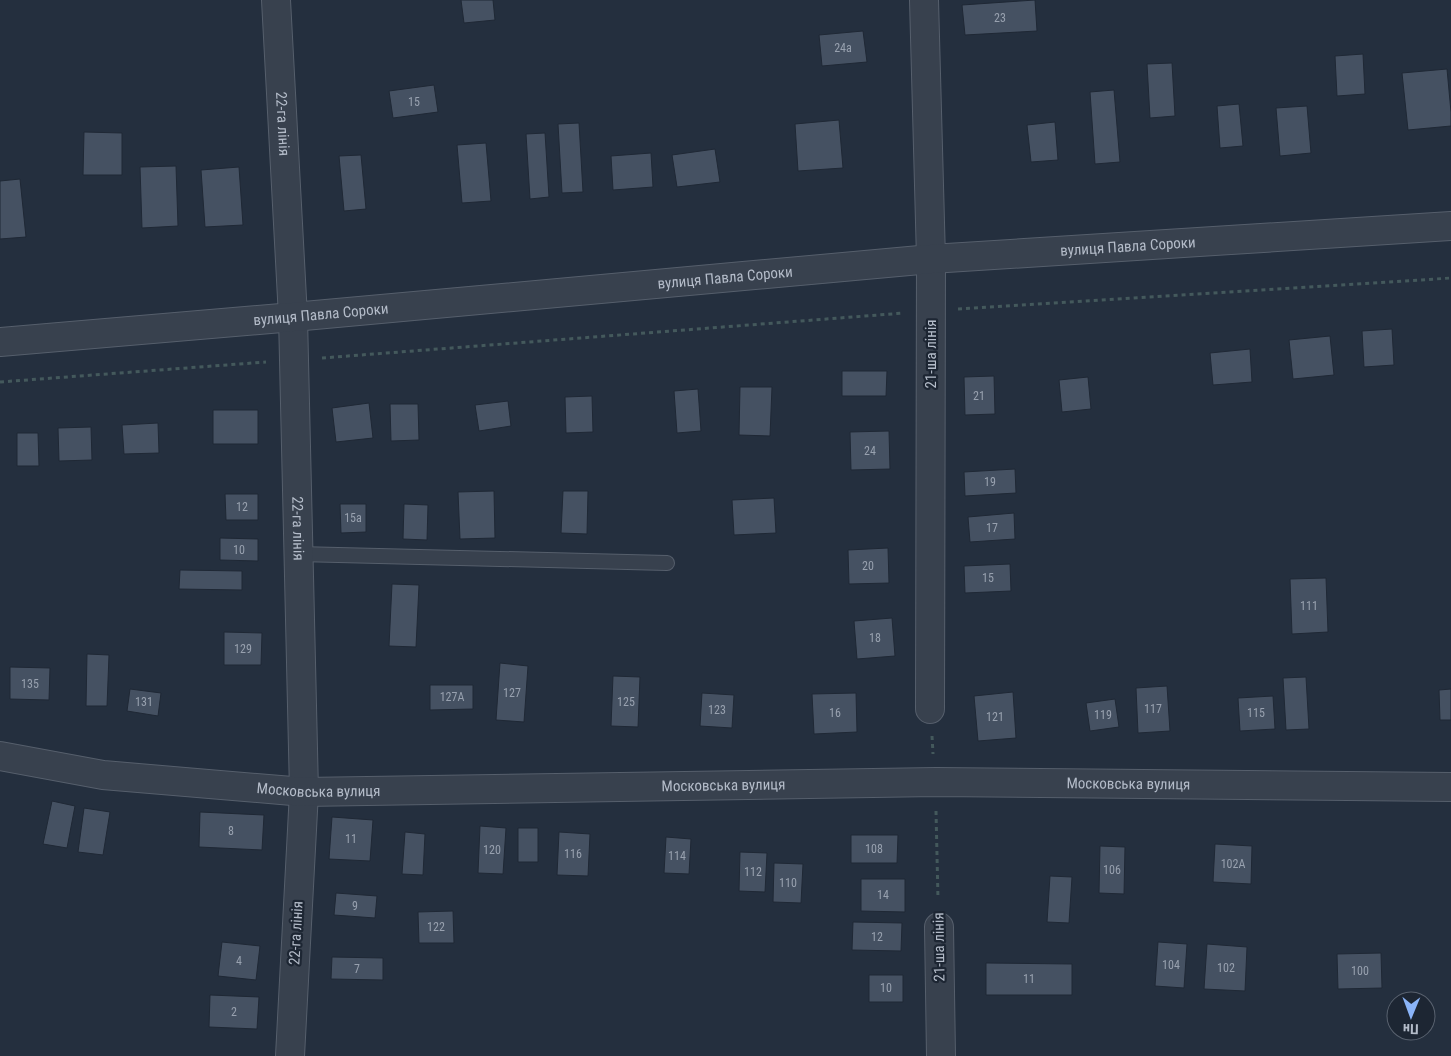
<svg xmlns="http://www.w3.org/2000/svg" width="1451" height="1056" font-family="'Roboto Condensed',sans-serif">
  <rect width="100%" height="100%" fill="#242f3e"/>
  <path fill="#455162" stroke="#1f2835" d="M461 0H493L495 20 464 23Z
    M1035 0 1037 31 965 35 962 5Z
    M863 31 867 62 822 66 819 35Z
    M1363 54 1365 94 1337 96 1335 56Z
    M1172 63 1175 116 1150 118 1147 64Z
    M1447 69 1451 112V126L1408 130 1402 73Z
    M434 85 438 112 393 118 389 91Z
    M1114 90 1120 162 1095 164 1090 92Z
    M1239 104 1243 146 1220 148 1217 106Z
    M1307 106 1311 153 1280 156 1276 108Z
    M839 120 843 168 798 171 795 124Z
    M1055 122 1058 160 1031 162 1027 125Z
    M579 123 583 192 562 193 558 124Z
    M84 132 122 133V175H83Z
    M545 133 549 197 530 199 526 134Z
    M486 143 491 201 462 203 457 145Z
    M715 149 720 182 677 187 672 155Z
    M651 153 653 187 613 190 611 156Z
    M361 155 366 209 344 211 339 156Z
    M176 166 178 226 142 228 140 167Z
    M239 167 243 225 205 227 201 170Z
    M20 179 26 237 0 239V181Z
    M1392 329 1394 365 1364 367 1362 331Z
    M1330 336 1334 375 1293 379 1289 340Z
    M1250 349 1252 382 1213 385 1210 353Z
    M842 371H887L886 396H842Z
    M994 376 995 414 965 415 964 377Z
    M1088 377 1091 409 1062 412 1059 380Z
    M740 387H772L770 436 739 435Z
    M698 389 701 431 677 433 674 391Z
    M592 396 593 432 566 433 565 397Z
    M508 401 511 426 479 431 475 405Z
    M369 403 373 438 336 442 332 408Z
    M390 404H418L419 440 391 441Z
    M213 410H258V444H213Z
    M158 423 159 453 124 454 122 425Z
    M91 427 92 460 59 461 58 428Z
    M889 431 890 469 851 470 850 432Z
    M17 433H38L39 466H17Z
    M1015 469 1016 493 965 496 964 472Z
    M494 491 495 538 460 539 458 492Z
    M563 491H588L587 534 561 533Z
    M225 494H258V520H226Z
    M774 498 776 533 734 535 732 500Z
    M340 504H366V532L341 533Z
    M404 504 428 505 427 540 403 539Z
    M1014 513 1015 539 970 542 968 517Z
    M220 538 258 539V561L220 560Z
    M888 548 889 583 849 584 848 550Z
    M1010 564 1011 591 965 593 964 566Z
    M180 570 242 571V590L179 589Z
    M1326 578 1328 632 1292 634 1290 579Z
    M392 584 419 585 416 647 389 646Z
    M892 618 895 656 857 659 854 621Z
    M224 632 262 633 261 665H224Z
    M87 654 109 655 107 706H86Z
    M500 663 528 666 524 722 496 720Z
    M10 667 50 668 49 700 10 699Z
    M613 676 640 677 638 727 611 726Z
    M1306 677 1309 729 1286 730 1283 678Z
    M430 685H473V709L430 710Z
    M1167 686 1170 731 1138 733 1136 688Z
    M130 689 161 693 158 716 127 711Z
    M1451 689V720H1440L1439 690Z
    M1013 692 1016 738 978 741 974 696Z
    M702 693 734 695 732 728 700 726Z
    M856 693 857 732 814 734 812 694Z
    M1273 696 1275 729 1240 731 1238 698Z
    M1115 699 1119 727 1090 731 1086 703Z
    M52 801 75 806 67 848 43 844Z
    M84 808 110 812 103 855 78 852Z
    M200 812 264 815 262 850 199 847Z
    M332 817 373 820 370 861 329 859Z
    M480 826 506 828 503 874 478 873Z
    M518 828H538V862H518Z
    M405 832 425 834 423 875 402 874Z
    M559 832 590 834 588 876 557 875Z
    M851 835H898L897 863H851Z
    M666 837 691 839 689 874 664 873Z
    M1215 844 1252 846 1251 884 1213 882Z
    M1100 846 1125 847 1124 894 1099 893Z
    M740 852 767 853 765 892 739 891Z
    M774 863 803 864 801 903 773 902Z
    M1050 876 1072 877 1069 923 1047 922Z
    M861 879H905V912L861 911Z
    M336 893 377 896 375 918 334 915Z
    M453 911 454 943H419L418 912Z
    M853 922 902 923 901 951 852 950Z
    M222 942 260 946 256 980 218 976Z
    M1158 942 1187 944 1184 988 1155 986Z
    M1207 944 1247 947 1245 991 1204 989Z
    M1381 953 1382 988 1338 989 1337 954Z
    M332 957 383 958V980L331 979Z
    M986 963 1072 964V995H986Z
    M869 975H903V1002H869Z
    M210 995 259 997 257 1029 209 1027Z"/>
  <g fill="none" stroke-linecap="round" stroke-linejoin="round">
    <defs>
      <path id="lane" d="M298 554 667 563"/>
      <g id="street">
        <path id="s1" d="M276 0 293 317 304 792 290 1056"/>
        <path d="M924 0 931 259 930 709"/>
        <path id="s2" d="M0 342 293 317 931 259 1451 226"/>
        <path id="s3" d="M0 756 103 775 304 792 936 782 1451 787"/>
        <path d="M939 927 941 1056"/>
      </g>
    </defs>
    <use href="#lane" stroke="#565f6c" stroke-width="16"/>
    <use href="#street" stroke="#565f6c" stroke-width="30"/>
    <path stroke="#44595c" stroke-width="3" stroke-dasharray="4 4" stroke-linecap="butt" d="M958 309 1451 278
      M322 358 904 313
      M0 382 266 362
      M932 736 933 754
      M936 811 938 899"/>
    <use href="#lane" stroke="#38414e" stroke-width="14"/>
    <use href="#street" stroke="#38414e" stroke-width="28"/>
  </g>
  <g text-anchor="middle" stroke-width="4.5" stroke-linejoin="round" paint-order="stroke">
    <g font-size="12" fill="#98a1af">
      <text x="1000" y="22">23</text>
      <text x="843" y="52">24а</text>
      <text x="414" y="106">15</text>
      <text x="979" y="400">21</text>
      <text x="870" y="455">24</text>
      <text x="990" y="486">19</text>
      <text x="242" y="511">12</text>
      <text x="353" y="522">15а</text>
      <text x="992" y="532">17</text>
      <text x="239" y="554">10</text>
      <text x="868" y="570">20</text>
      <text x="988" y="582">15</text>
      <text x="1309" y="610">111</text>
      <text x="875" y="642">18</text>
      <text x="243" y="653">129</text>
      <text x="30" y="688">135</text>
      <text x="512" y="697">127</text>
      <text x="452" y="701">127А</text>
      <text x="144" y="706">131</text>
      <text x="626" y="706">125</text>
      <text x="1153" y="713">117</text>
      <text x="717" y="714">123</text>
      <text x="835" y="717">16</text>
      <text x="1256" y="717">115</text>
      <text x="1103" y="719">119</text>
      <text x="995" y="721">121</text>
      <text x="231" y="835">8</text>
      <text x="351" y="843">11</text>
      <text x="874" y="853">108</text>
      <text x="492" y="854">120</text>
      <text x="573" y="858">116</text>
      <text x="677" y="860">114</text>
      <text x="1233" y="868">102А</text>
      <text x="1112" y="874">106</text>
      <text x="753" y="876">112</text>
      <text x="788" y="887">110</text>
      <text x="883" y="899">14</text>
      <text x="355" y="910">9</text>
      <text x="436" y="931">122</text>
      <text x="877" y="941">12</text>
      <text x="239" y="965">4</text>
      <text x="1171" y="969">104</text>
      <text x="1226" y="972">102</text>
      <text x="357" y="973">7</text>
      <text x="1360" y="975">100</text>
      <text x="1029" y="983">11</text>
      <text x="886" y="992">10</text>
      <text x="234" y="1016">2</text>
    </g>
    <g font-size="15" fill="#b4bcc9" stroke="#1d2633">
      <text dy="5" stroke="none"><textPath href="#s1" startOffset="124">22-га лінія</textPath></text>
      <text dy="5" stroke="none"><textPath href="#s2" startOffset="1132">вулиця Павла Сороки</textPath></text>
      <text dy="5" stroke="none"><textPath href="#s2" startOffset="728">вулиця Павла Сороки</textPath></text>
      <text dy="5" stroke="none"><textPath href="#s2" startOffset="322">вулиця Павла Сороки</textPath></text>
      <text transform="translate(931 354) rotate(-90)" y="5">21-ша лінія</text>
      <text dy="5" stroke="none"><textPath href="#s1" startOffset="529">22-га лінія</textPath></text>
      <text dy="5" stroke="none"><textPath href="#s3" startOffset="1131">Московська вулиця</textPath></text>
      <text dy="5" stroke="none"><textPath href="#s3" startOffset="726">Московська вулиця</textPath></text>
      <text dy="5" stroke="none"><textPath href="#s3" startOffset="321">Московська вулиця</textPath></text>
      <text transform="translate(296 933) rotate(-87)" y="5">22-га лінія</text>
      <text transform="translate(939 947) rotate(-91)" y="5">21-ша лінія</text>
    </g>
  </g>
  <g transform="translate(1411 1016) rotate(181)"><circle r="24" fill="#1d2633" stroke="#59626f"/>
  <path d="M0-4L9 19L0 12L-9 19Z" fill="#8ab4f8"/>
  <text y="-8" font-size="14" font-weight="bold" text-anchor="middle" fill="#b4bcc9">Пн</text>
  </g>
</svg>
